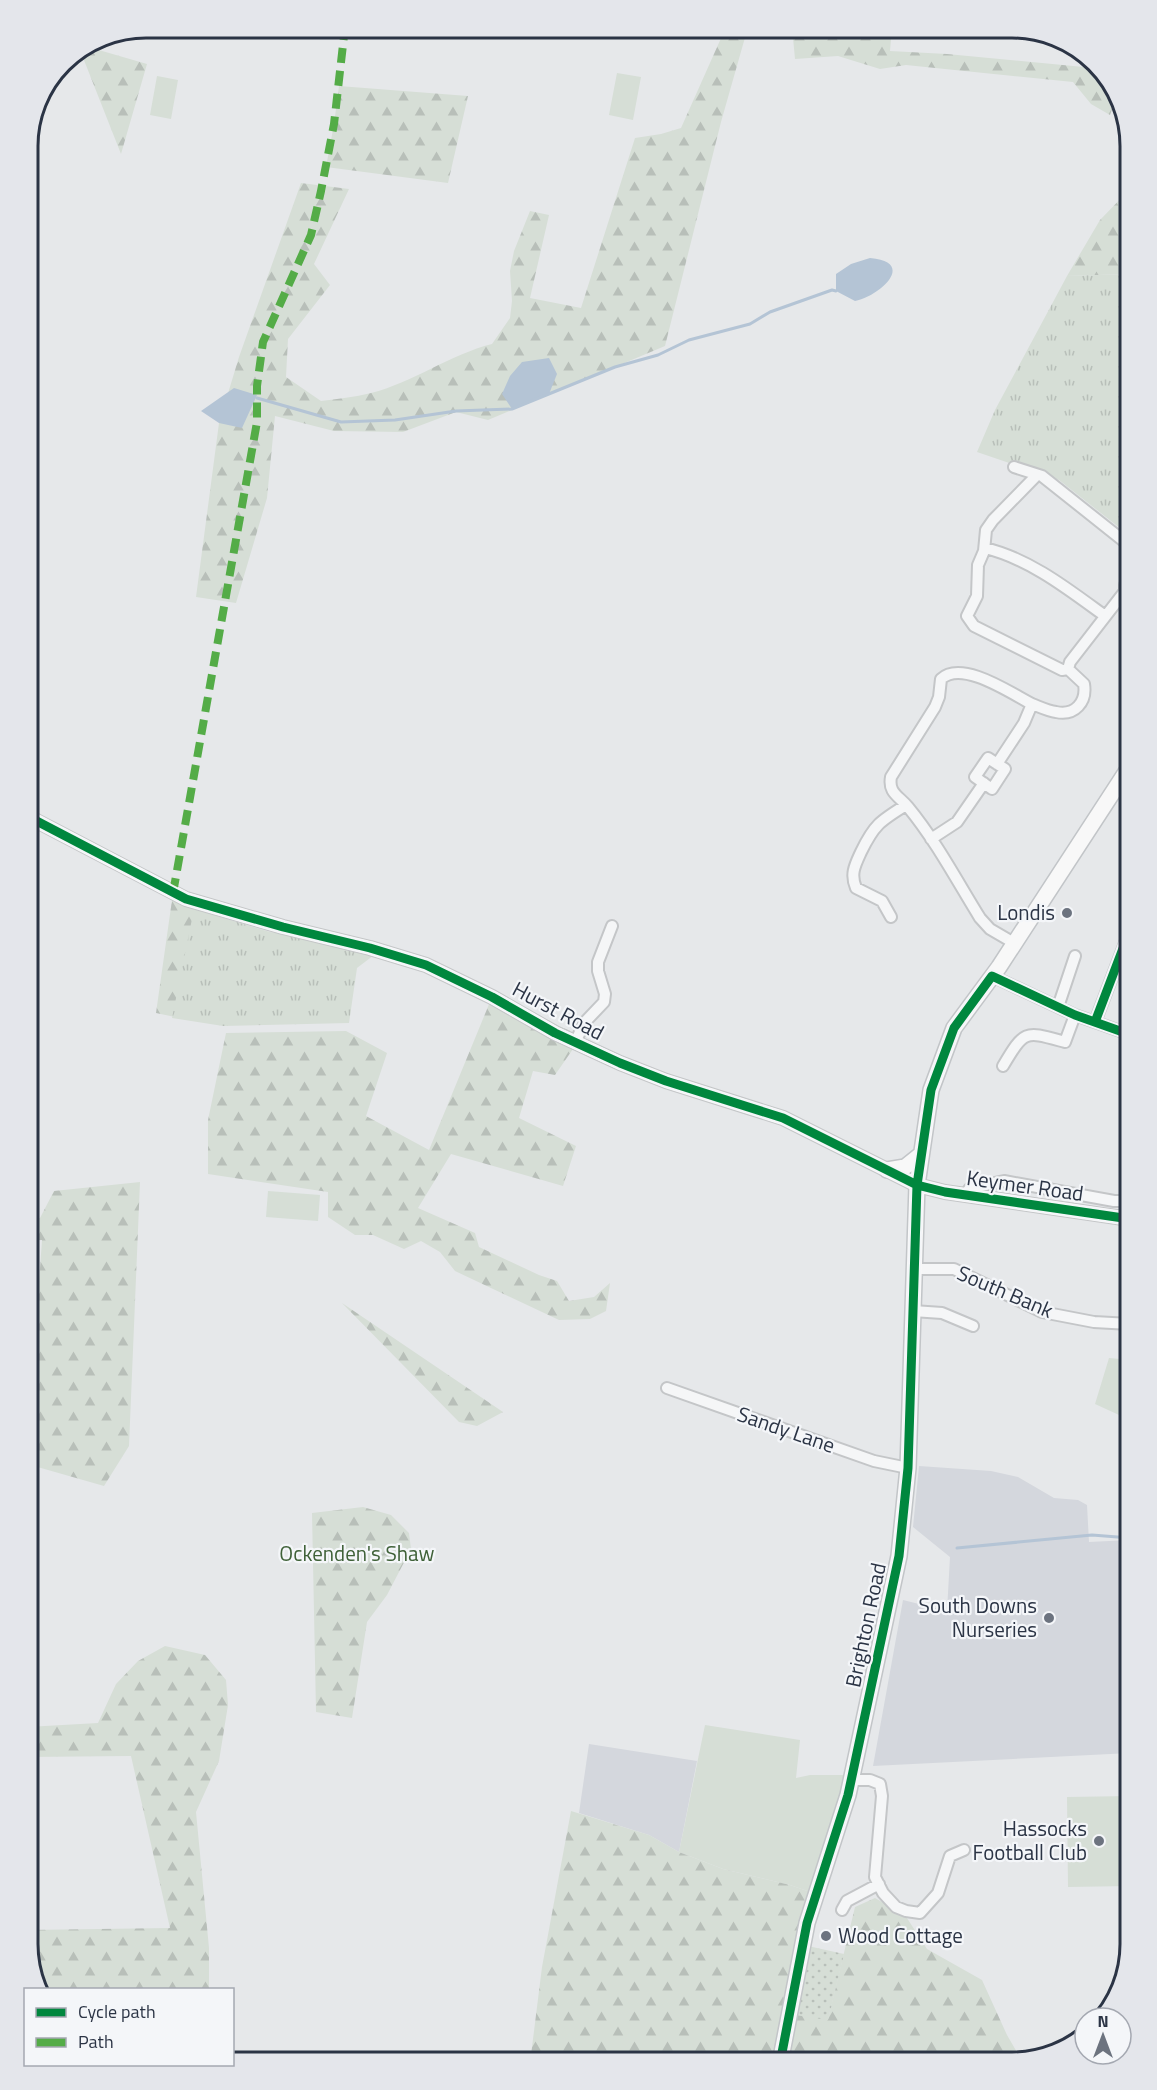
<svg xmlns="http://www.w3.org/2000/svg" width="1157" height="2090" font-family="'Titillium Web',sans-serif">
  <defs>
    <pattern id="forest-firs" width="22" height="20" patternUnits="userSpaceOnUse" patternTransform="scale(1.5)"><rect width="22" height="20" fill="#d6ded6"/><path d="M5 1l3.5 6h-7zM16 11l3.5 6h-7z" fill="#b8bfb9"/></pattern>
    <pattern id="park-tufts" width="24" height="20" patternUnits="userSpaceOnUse" patternTransform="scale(1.5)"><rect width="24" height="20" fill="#d6ded6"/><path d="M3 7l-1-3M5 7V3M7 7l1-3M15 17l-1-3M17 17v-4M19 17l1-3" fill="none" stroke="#b8bfb9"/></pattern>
    <pattern id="garden-dots" width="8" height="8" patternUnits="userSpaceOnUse" patternTransform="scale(1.5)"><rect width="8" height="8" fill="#d6ded6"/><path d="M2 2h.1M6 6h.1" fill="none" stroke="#b8bfb9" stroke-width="1.8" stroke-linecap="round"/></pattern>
  </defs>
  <rect width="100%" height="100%" fill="#e6e8ea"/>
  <path fill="#d4d7dd" d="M919 1466 991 1471 1018 1477 1054 1498 1078 1500 1087 1505 1089 1542 1130 1540V1753L873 1766 903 1600 947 1611 950 1557 913 1527Z
    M589 1744 697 1761 679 1852 649 1835 579 1813Z"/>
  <path fill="#d6ded6" d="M617 73 641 77 633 120 609 115Z
    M157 76 178 80 171 119 150 115Z
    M268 1191 320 1195 318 1221 266 1217Z
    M1109 1358 1130 1360V1420L1095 1404Z
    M705 1725 800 1740 796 1778 810 1775H853L816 1894 790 1885 723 1869 679 1852Z
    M1130 1796V1886L1068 1887 1067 1797Z"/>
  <path fill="url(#forest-firs)" d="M726 27H748L721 122 665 346 488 420 456 412 403 432 334 431 275 416 267 498 236 603 196 597 219 423 239 357 301 183 349 189 314 264 330 285 288 339 286 377 321 401C337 399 355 397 371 393 412 383 451 354 492 344L510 318 512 301 510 271 514 251 530 211 549 215 530 298 581 308 635 138 661 134 681 128Z
    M792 27H892L890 51 947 54 1094 68 1117 95 1110 115 1091 104 1073 82 906 65 880 69 838 56 795 59Z
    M85 46 147 64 121 154 80 50Z
    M339 86 468 96 448 183 326 167 334 124Z
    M1130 189V274L1067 276 1100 220Z
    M173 893 216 909 194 1021 156 1013Z
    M492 997 582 1036 555 1075 533 1071 519 1118 576 1146 563 1186 451 1154 418 1208 475 1233 479 1247 539 1275 557 1281 569 1301 594 1297 610 1283 606 1311 590 1319 559 1320 455 1271 440 1252 421 1241 404 1249 373 1235H355L328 1217V1192L208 1174V1120L226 1033 346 1031 387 1053 366 1116 429 1150Z
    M140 1182 129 1446 104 1486 27 1464V1438L37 1388 34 1353 42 1240 27 1241V1220L40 1218 54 1191Z
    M342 1303 503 1412 477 1426 459 1422Z
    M363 1507 391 1515 409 1533 411 1549 387 1595 367 1622 352 1718 316 1712 312 1513Z
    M165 1646 205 1655 226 1680 228 1705 219 1761 196 1812 209 1948V1989H36L27 1944V1930L170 1928 131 1756 27 1757V1727L98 1723 116 1684 138 1661Z
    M571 1811 649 1835 679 1852 723 1869 790 1885 822 1896 811 1926 795 2014 828 2019 855 1907 875 1898 905 1915 927 1949 982 1980 1007 2035 1022 2061 1011 2063H530L542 1967Z"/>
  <path fill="url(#park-tufts)" d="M1130 274V536L1059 480 977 452 995 410 1067 276Z
    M194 909 270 932 318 938 378 952 357 968 349 1023 223 1026 172 1018Z"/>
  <path fill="url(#garden-dots)" d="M808 1946 844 1954 828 2020 795 2015Z"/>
  <path fill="#b4c4d5" d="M870 258C917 262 880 296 855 301L836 291V274L851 264Z
    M549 358 557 374 549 394 512 409 502 394 510 376 522 362Z
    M234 388 257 395 242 428 219 423 201 411Z"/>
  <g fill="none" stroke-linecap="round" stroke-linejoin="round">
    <path stroke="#b4c4d5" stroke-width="3" d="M257 398 341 422 395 420 456 411 512 409 615 367 658 355 689 340 750 324 770 312 832 290 836 291
      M957 1548 1092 1535 1130 1538"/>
    <defs>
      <path id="minor" d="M1014 467 1042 476 1130 546
        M1037 475 993 520 986 530 984 551 978 565 977 596 967 616 974 626 1062 670 1068 669
        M985 548C1030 559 1068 589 1105 616
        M988 758 1005 769 992 789 975 777Z
        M997 764 1024 723 1032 704C1040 707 1048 711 1056 712 1075 716 1087 702 1084 684L1068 669 1070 662 1125 591V585L1130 580
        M931 839 957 822 984 783
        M891 917 882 901 856 888C850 874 855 865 861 852 874 825 880 821 906 805
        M1014 943 990 929 980 918C957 881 936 841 908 807 899 796 888 793 891 777L935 707 939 697 941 679C962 659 1012 694 1032 704
        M992 976 1075 1015 1120 1031 1130 1032
        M1058 1007 1075 956
        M1095 1022 1130 930
        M575 1043 584 1023 604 1002 605 994 598 971V962L612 926
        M1003 1066C1025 1029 1025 1031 1065 1042L1075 1015
        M965 1195 970 1188 1004 1181 1114 1201H1130
        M915 1269H954L1042 1312 1094 1322 1130 1324
        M913 1311 942 1313 973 1326
        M667 1388 874 1461 908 1468
        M852 1780H870L880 1784 882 1796 875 1877 883 1893 896 1907 906 1911 920 1913 938 1893 950 1856 964 1850
        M842 1910 847 1901 879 1884"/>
      <path id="secondary" d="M27 816 186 899 283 927 370 948 426 965 492 997 555 1033 620 1063 666 1081 783 1118 917 1185 945 1192 1130 1219"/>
      <path id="primary" d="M887 1170 905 1167 920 1155
        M780 2063 807 1923 848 1795 899 1556 908 1468 917 1185 931 1090 954 1028 999 967 1130 766"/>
    </defs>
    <use href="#minor" stroke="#c4c6c8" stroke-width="14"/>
    <use href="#secondary" stroke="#c4c6c8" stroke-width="16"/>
    <use href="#primary" stroke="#c2c5c8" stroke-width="18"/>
    <use href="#minor" stroke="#f5f6f7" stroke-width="10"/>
    <use href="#secondary" stroke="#f8f8f8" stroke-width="14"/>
    <use href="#primary" stroke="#f8f8f8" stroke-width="15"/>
    <path stroke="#54ac47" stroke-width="8" stroke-dasharray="15 8" stroke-linecap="butt" d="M173 893 257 422V386L263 342 311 235 321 191 334 124 345 27"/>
    <defs>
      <path id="cycleway" d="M27 816 186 899 283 927 370 948 426 965 492 997 555 1033 620 1063 666 1081 783 1118 917 1185 945 1192 1130 1219
        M1095 1022 1130 930
        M780 2063 807 1923 848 1795 899 1556 908 1468 917 1185 931 1090 954 1028 992 976 1075 1015 1120 1031 1130 1032"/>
    </defs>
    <use href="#cycleway" stroke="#f4f6f9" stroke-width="13"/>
    <use href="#cycleway" stroke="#00873e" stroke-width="9"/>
  </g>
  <g fill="#6c737f" stroke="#f4f6f9" stroke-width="2">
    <circle cx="1067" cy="913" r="6"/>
    <circle cx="1049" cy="1618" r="6"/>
    <circle cx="1099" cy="1841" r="6"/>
    <circle cx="826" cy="1936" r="6"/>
  </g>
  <g text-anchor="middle" stroke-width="4.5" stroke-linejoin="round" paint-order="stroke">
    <g font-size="21" fill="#2b3445" stroke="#f4f6f9" text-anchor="end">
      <text x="1055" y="920">Londis</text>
      <text x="1037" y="1613">South Downs<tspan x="1037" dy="24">Nurseries</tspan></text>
      <text x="1087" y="1836">Hassocks<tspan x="1087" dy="24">Football Club</tspan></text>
      <text x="838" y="1943" text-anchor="start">Wood Cottage</text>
    </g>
    <g font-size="21" fill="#2b3445" stroke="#f4f6f9">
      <text transform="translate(558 1011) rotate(28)" y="7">Hurst Road</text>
      <text transform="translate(1025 1186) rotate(8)" y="7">Keymer Road</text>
      <text transform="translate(1005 1292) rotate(23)" y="7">South Bank</text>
      <text transform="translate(786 1430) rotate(19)" y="7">Sandy Lane</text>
      <text transform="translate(866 1625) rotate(-78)" y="7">Brighton Road</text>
    </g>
    <g font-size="21" fill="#3f6138" stroke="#f4f6f9">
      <text x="357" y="1561">Ockenden's Shaw</text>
    </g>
  </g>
  <path d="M0 0H1157V2090H0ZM146 38H1012A108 108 0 0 1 1120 146V1944A108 108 0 0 1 1012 2052H146A108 108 0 0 1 38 1944V146A108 108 0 0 1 146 38Z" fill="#e4e6eb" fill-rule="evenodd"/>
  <path fill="none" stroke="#2b3445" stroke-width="3" d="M146 38H1012A108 108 0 0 1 1120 146V1944A108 108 0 0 1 1012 2052H146A108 108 0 0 1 38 1944V146A108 108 0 0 1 146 38Z"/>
  <rect x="24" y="1988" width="210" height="78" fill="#f4f6f9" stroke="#a4a8b1" stroke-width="1.5"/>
  <rect x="36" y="2008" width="30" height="9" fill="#00873e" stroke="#a4a8b1" stroke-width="1.5"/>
  <text x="78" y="2018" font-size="18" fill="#2b3445">Cycle path</text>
  <rect x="36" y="2038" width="30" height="9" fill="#54ac47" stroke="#a4a8b1" stroke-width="1.5"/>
  <text x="78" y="2048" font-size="18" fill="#2b3445">Path</text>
  <g transform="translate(1103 2036)"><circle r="28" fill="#f4f6f9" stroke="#a4a8b1" stroke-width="1.5"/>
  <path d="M0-4.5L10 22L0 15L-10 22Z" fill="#6c737f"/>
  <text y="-9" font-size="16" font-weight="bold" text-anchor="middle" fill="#2b3445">N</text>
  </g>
</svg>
